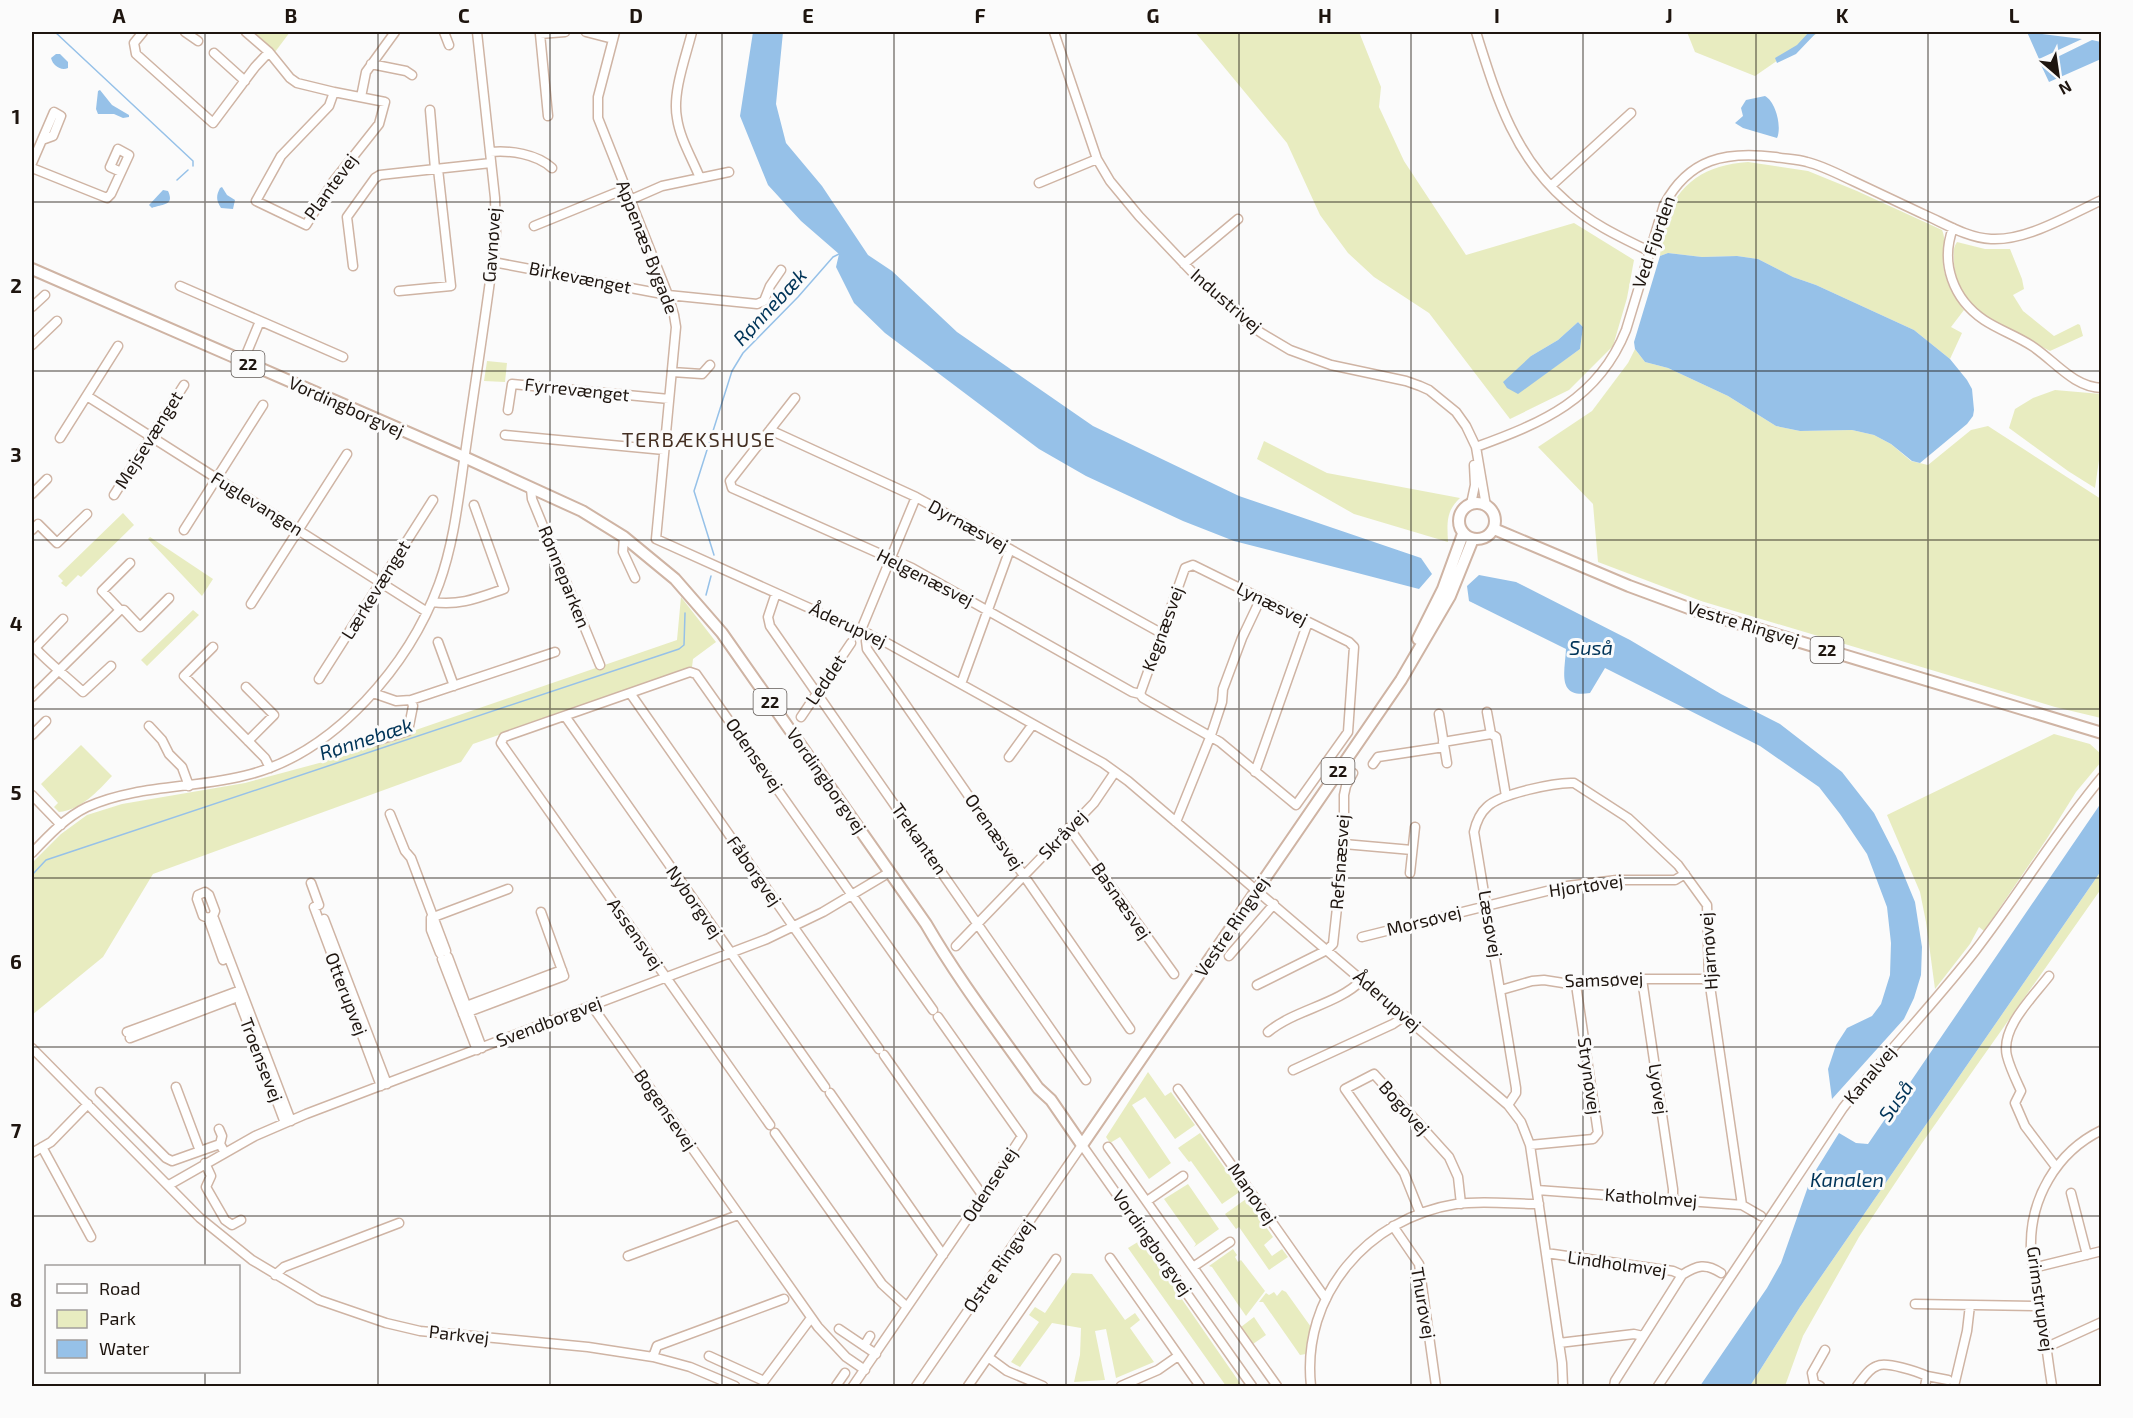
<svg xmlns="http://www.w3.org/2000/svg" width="2133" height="1418" font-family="'Exo 2',sans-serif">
  <rect width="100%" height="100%" fill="#fbfbfb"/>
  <path fill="#e8ecc0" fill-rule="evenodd" d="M252 32H290L275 52Z
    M1195 32H1359L1381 87 1379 107 1404 161 1466 255 1574 223 1634 260 1627 298 1613 346 1569 390 1510 419 1429 313 1374 277 1348 253 1320 215 1287 143ZM1578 322 1583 327 1580 349 1518 393 1531 356 1558 340Z
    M1687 32H1819L1755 76 1695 52Z
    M1748 162 1808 171 1857 191 1942 230C1947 241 1942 253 1943 265 1945 281 1954 297 1964 310L1951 327 1962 333 1950 359 1914 330 1816 285 1793 277 1758 259 1737 256 1702 257 1668 253 1660 256C1661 245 1662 233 1665 223 1678 182 1706 165 1748 162Z
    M1957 242 1985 249H2010L2022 279 2024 289 2013 295 2023 311 2054 336 2078 324 2080 325 2083 336 2050 351C2012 331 1958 313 1954 264 1954 256 1952 249 1957 242Z
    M1635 349 1645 362 1668 368 1728 396 1776 426 1800 431 1852 430 1874 435 1891 444 1911 461 1928 465 1971 430 1988 426 2101 499V718L2055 707 1701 601 1598 562 1593 504 1538 447 1592 411 1628 363Z
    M487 361 507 363 505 382 484 381Z
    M2055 390 2101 394V446L2095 488 2068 471 2009 428 2015 409 2033 398Z
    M1264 441 1327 473 1460 498C1446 511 1447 523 1448 542L1354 514 1257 459Z
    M123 513 134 525 81 577 78 575 66 587 61 583 63 581 58 576Z
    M150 537 213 579 202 596 148 539Z
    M681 597 716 642 693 659 692 667 473 744 461 762 153 874 103 957 32 1015V863L61 834 87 815 122 804 245 783 323 762 677 640Z
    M193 610 199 615 147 666 141 660Z
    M2054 734 2090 744 2101 754V762L2076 792 2046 840 1984 931 1979 927 1970 944 1935 989 1926 922 1920 892 1887 815Z
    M81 745 112 776C98 791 81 810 59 812L54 807 58 803 41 784Z
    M2101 871V889L1922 1143 1859 1237 1803 1336 1785 1386H1750L1800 1307Z
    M1148 1072 1165 1096 1171 1092 1195 1125 1175 1139 1145 1097 1132 1105 1171 1163 1149 1179 1120 1137 1110 1143 1106 1137Z
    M1200 1133 1241 1191 1222 1204 1191 1161 1189 1162 1178 1148Z
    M1188 1184 1219 1229 1194 1247 1196 1244 1164 1199Z
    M1246 1199 1273 1237 1264 1245 1272 1256 1282 1249 1288 1257 1269 1270 1239 1227 1236 1229 1225 1214Z
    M1141 1240 1242 1386H1226L1128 1248Z
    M1233 1249 1237 1255 1235 1257 1238 1262 1241 1260 1265 1291 1246 1316 1212 1267 1209 1266Z
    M1072 1273 1092 1274 1125 1320 1135 1313 1140 1320 1130 1328 1154 1362 1116 1378 1106 1329 1095 1331 1105 1380 1074 1382 1080 1355 1081 1328 1052 1323 1020 1367 1011 1362 1039 1322 1029 1315 1035 1307 1045 1313Z
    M1282 1290 1286 1292 1311 1327 1306 1354 1300 1355 1263 1302H1259L1266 1293 1269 1295 1274 1292 1277 1296Z
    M1254 1317 1266 1335 1253 1344 1241 1327Z"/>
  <path fill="#96c1e8" d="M753 32H783L776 104 786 143 822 186 868 255 892 271 957 332 1093 426 1239 496 1421 558 1432 574 1419 589 1234 541 1183 521 1086 476 1039 449 885 333 854 303 836 267 839 254 801 221 768 185 740 116Z
    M1809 32H1817L1796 54 1777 63 1775 58 1797 45Z
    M2027 32 2082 39 2039 59Z
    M2092 40 2101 42V59L2049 82 2041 65Z
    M56 54H60L68 62V68C61 71 53 66 51 58Z
    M100 90 112 105 129 115V117L123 118 114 114H98L96 109 98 91Z
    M1765 96C1776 102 1782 127 1777 138L1743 128 1735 123 1743 116 1741 108 1746 100Z
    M222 187 227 195 235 200 233 209 221 208C216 200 216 196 220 188Z
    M163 190 168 191C175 206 162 204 152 208L149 205Z
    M1668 253 1702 257 1737 256 1758 259 1793 277 1816 285 1914 330 1950 359 1967 380 1972 389 1974 410 1973 416 1967 424 1920 463 1912 461 1891 444 1874 435 1852 430 1800 431 1776 426 1728 396 1668 368 1645 362 1635 349 1634 342 1660 256Z
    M1578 322 1583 327 1580 349 1518 394 1507 388 1503 382 1531 356 1558 340Z
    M1479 575 1516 582 1630 640 1721 694 1780 724 1842 772 1874 813 1896 856 1915 902 1922 947 1921 975 1914 998 1904 1019 1832 1099 1828 1069 1836 1045 1847 1028 1872 1016 1881 1004 1890 975 1891 943 1887 907 1867 854 1840 814 1819 787 1760 746 1605 668 1590 693C1556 699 1565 671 1566 649L1469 601 1467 586Z
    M2101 803V871L1800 1307 1750 1386H1700L1767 1288 1781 1263 1811 1178 1839 1133 1856 1143 1868 1144Z"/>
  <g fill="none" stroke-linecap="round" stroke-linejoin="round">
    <path stroke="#96c1e8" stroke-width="1.5" d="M55 32 193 161V166
      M177 180 188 170
      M714 555 694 491 732 371 743 353 798 297 833 257 839 254
      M706 595 711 576
      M32 875 46 860 679 649 684 645 685 613"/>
    <defs>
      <path id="minor" d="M143 32 134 43 136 54 213 123 255 67 269 52
        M185 32 198 41
        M246 32 269 52 290 78 297 83 334 92 329 106 281 156 256 201 306 225 333 182 379 124 385 102 334 92
        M444 32 449 45
        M586 32 613 39
        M615 32 598 97V118L668 295 674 315 676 327 656 539 887 643 1103 763 1128 781 1508 1105 1521 1122 1530 1145 1562 1363 1563 1386
        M692 32C686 56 672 93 677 118 680 139 692 158 700 178
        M1054 32 1097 159 1110 181 1139 216 1193 273 1251 326 1263 334 1290 350 1331 365 1406 381 1420 386 1429 390 1456 412 1466 426 1476 447 1486 506
        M1476 32C1496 95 1513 155 1566 201 1590 223 1620 237 1649 251
        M214 53 245 81
        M371 64 406 71 412 75
        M361 97 366 72 395 32
        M430 110 435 169
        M548 116 540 34 565 32
        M490 152C510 150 537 154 552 168
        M32 163 54 112 61 116 53 136 42 140
        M32 168 107 198 111 194 129 155 118 149 110 167 121 172
        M1039 183 1097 159
        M1551 186 1631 113
        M630 200 662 186 729 172
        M534 226 625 189
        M1953 228C1940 263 1953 299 1984 320 1999 330 2017 336 2032 346 2055 361 2073 387 2102 388
        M493 262 668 295 757 304 764 301 770 286 781 270
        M1184 264 1238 219
        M353 266 347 217 375 178 380 175 491 163
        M180 286 343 357
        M399 291 451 286 438 169
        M32 307 45 295
        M32 345 57 321
        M243 362 260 321
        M672 372 702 374 710 365
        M87 396 427 612
        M795 398 730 481 732 488 912 568 1132 692 1140 694 1143 698 1220 742 1296 805 1348 732 1354 647 1349 642 1193 565 1185 568 1140 694
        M508 410 512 384 669 399
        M770 430 916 497 1161 633
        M505 435 664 450
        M60 438 118 346
        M1476 447C1542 423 1598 400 1626 330L1664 205C1689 158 1726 151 1775 157 1785 159 1797 159 1807 162 1823 166 1838 174 1853 181 1876 192 1900 203 1923 214 1944 223 1967 238 1991 239 2027 241 2069 215 2102 200
        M531 489 532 499 600 665
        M32 494 47 479
        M114 495 184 385
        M1471 504 1475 485 1474 465
        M32 530 38 524 57 543 87 514
        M184 530 263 405
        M624 537 623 552 635 578
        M776 593 768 617 770 626 1086 1080
        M432 602C460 606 478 598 504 589L474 505
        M251 604 347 454
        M120 610 102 591 130 563
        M63 619 35 648C50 664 67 677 83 692L111 666
        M861 630 916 497
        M869 634 866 641 867 649 1130 1029
        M438 642 454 686
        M213 647 184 676 265 758 270 768
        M319 679 433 500
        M961 684 1010 549
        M246 687 274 715 248 741
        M373 693 396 701 411 700 555 652
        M630 693 879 1049
        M32 697 120 610H124L140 627 169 598
        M1487 712 1491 734
        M1439 714 1447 763
        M565 716 825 1087
        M801 717 851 643
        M149 726 162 740 169 754 182 767 189 786
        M32 735 46 721
        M372 742 408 731 413 706 411 700
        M1443 742 1491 734 1496 737 1506 796
        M1009 757 1033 724
        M1373 764 1378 757 1444 747
        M1255 772 1308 622
        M32 795 61 825
        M390 814 405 851 411 858 446 951
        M1176 822 1211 735 1222 702 1223 689 1242 638 1260 600
        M1069 828 1174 974
        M1344 844 1412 850
        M32 853C48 836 66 817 87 807 138 784 198 789 251 774 336 751 409 665 439 584 455 540 459 493 466 447 476 377 487 307 496 236L495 198 477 32
        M1410 873 1415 827
        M311 883 319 905 314 907 381 1086
        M213 916 208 918 203 916 197 899 198 895 205 892 209 895 215 911 213 916 291 1121
        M208 918 223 960
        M431 918 508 889
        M324 919 387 1084
        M431 919V930L440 953
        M1362 937 1567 886 1617 880H1675L1685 874
        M956 946 1094 803 1115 772
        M1229 956 1274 904
        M448 957 482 1048
        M442 959 477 1050
        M2049 976C2033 997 2000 1028 2007 1056 2010 1068 2016 1080 2021 1091L2015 1103 2025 1126 2056 1167
        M1642 979 1673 1189V1199
        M1257 985 1327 950 1333 944 1344 844V795L1346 786 1353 773
        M1501 990 1532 981 1544 980 1576 985 1642 979H1709
        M240 1003 285 1123
        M592 1006 818 1327 846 1357 865 1370
        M461 1008 562 970
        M463 1014 564 976 541 912
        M127 1032 241 990
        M1268 1032C1296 1009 1337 1005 1362 980
        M130 1038 243 995
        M32 1048 200 1218 252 1260 319 1300 386 1323 420 1331 588 1347 653 1357 690 1367 735 1386
        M884 1055 983 1196
        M1293 1070 1393 1024 1405 1016
        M176 1087 200 1151
        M1178 1089 1326 1299
        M100 1092 166 1158 172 1161 220 1144 225 1153
        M830 1093 943 1255
        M1508 1105 1516 1093V1088L1474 832C1476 823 1479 814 1487 807 1499 794 1556 782 1574 783L1628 818 1642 831 1678 865 1707 905 1709 979 1742 1205
        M770 1125 501 743 504 737 690 672 696 674 933 1010
        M219 1129 222 1136 220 1144
        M775 1133 882 1284 907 1307
        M1530 1145 1593 1139 1598 1133 1576 985
        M42 1147 91 1237
        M1108 1147 1277 1386
        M32 1153 51 1142 88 1104
        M205 1163 211 1176 206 1187 225 1220 232 1225 241 1220
        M169 1185 255 1136 306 1114 767 939 823 912 890 872
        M1537 1190 1742 1205 1761 1216
        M2071 1193 2087 1255
        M1147 1201 1183 1176
        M1420 1213 1404 1173 1345 1089 1374 1074 1449 1157 1458 1177 1461 1204
        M1393 1226 1419 1264 1436 1386
        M1546 1253 1673 1271 1682 1275C1697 1265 1706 1263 1721 1273
        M628 1256 738 1215
        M1110 1258 1200 1386
        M1193 1267 1230 1242
        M2033 1268 2102 1251
        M275 1275 284 1267 399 1223
        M1915 1304 2040 1306
        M839 1329 876 1354
        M1559 1343 1634 1334 1643 1336
        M864 1346 870 1336
        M2047 1347 2102 1322
        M709 1356 764 1381 811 1318
        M653 1357 657 1346 784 1299
        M988 1357 1007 1371 1043 1386
        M1927 1376 1948 1380
        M836 1386 845 1373
        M853 1386 983 1196 1022 1136 938 1017
        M916 1386 1082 1145 1252 1386
        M968 1386 1056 1259
        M1121 1386 1158 1370 1178 1356
        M1311 1386C1301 1295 1368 1218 1456 1204 1481 1200 1513 1204 1539 1204
        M1614 1386 1615 1381 1682 1275
        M1658 1386 1843 1108C1885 1054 1933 1005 1975 951 2019 894 2056 832 2102 777
        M1820 1386 1814 1383 1812 1373 1825 1350
        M1857 1386C1862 1380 1868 1369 1877 1366 1886 1361 1918 1372 1927 1376L1925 1386
        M1954 1386 1967 1331 1970 1305
        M2052 1386C2048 1361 2045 1335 2041 1309 2037 1289 2032 1270 2031 1250 2029 1200 2056 1152 2102 1130"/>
      <path id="major" d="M32 269 464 457 582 511 624 537 675 579 722 633 926 924C959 981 1000 1034 1038 1088L1051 1100 1082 1145 1401 680 1450 596 1473 539
        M1459 521a18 18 0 1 1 36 0a18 18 0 1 1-36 0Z
        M1494 529 1629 586 1694 610 2102 733
        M1418 639 1443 589 1463 534"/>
    </defs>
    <use href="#minor" stroke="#cfb4a4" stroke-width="11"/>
    <use href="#major" stroke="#cfb4a4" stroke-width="14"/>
    <use href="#minor" stroke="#fff" stroke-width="8"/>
    <use href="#major" stroke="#fff" stroke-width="10"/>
  </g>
  <path fill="none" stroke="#1e150f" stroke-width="1.5" stroke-opacity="0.55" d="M205 32V1266M378 32V1386M550 32V1386M722 32V1386M894 32V1386M1066 32V1386M1239 32V1386M1411 32V1386M1583 32V1386M1756 32V1386M1928 32V1386M32 202H2102M32 371H2102M32 540H2102M32 709H2102M32 878H2102M32 1047H2102M32 1216H2102M205 1372V1386"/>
  <g text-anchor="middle" stroke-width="6" stroke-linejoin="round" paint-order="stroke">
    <g fill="#fbfbfb" stroke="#605a56" stroke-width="1.5">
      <rect x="231.5" y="351" width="33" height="26" rx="4.5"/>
      <rect x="1810.5" y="637" width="33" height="26" rx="4.5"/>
      <rect x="753.5" y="689" width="33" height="26" rx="4.5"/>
      <rect x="1321.5" y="758" width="33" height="26" rx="4.5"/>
    </g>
    <g font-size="16" font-weight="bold" fill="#1e150f">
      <text x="248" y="370">22</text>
      <text x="1827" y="656">22</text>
      <text x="770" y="708">22</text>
      <text x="1338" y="777">22</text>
    </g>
    <g font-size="18" fill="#1e150f" stroke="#fbfbfb">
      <text transform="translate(331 187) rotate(-54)" y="6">Plantevej</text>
      <text transform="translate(1654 242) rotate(-71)" y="6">Ved Fjorden</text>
      <text transform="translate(492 245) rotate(-86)" y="6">Gavnøvej</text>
      <text transform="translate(647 247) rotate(69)" y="6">Appenæs Bygade</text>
      <text transform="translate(580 278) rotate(11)" y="6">Birkevænget</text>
      <text transform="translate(1226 301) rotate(41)" y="6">Industrivej</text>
      <text transform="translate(577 390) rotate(6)" y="6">Fyrrevænget</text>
      <text transform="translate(346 407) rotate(24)" y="6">Vordingborgvej</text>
      <text transform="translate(149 440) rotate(-58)" y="6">Mejsevænget</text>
      <text transform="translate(257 504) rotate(32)" y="6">Fuglevangen</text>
      <text transform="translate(968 526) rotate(29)" y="6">Dyrnæsvej</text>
      <text transform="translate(564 577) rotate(68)" y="6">Rønneparken</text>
      <text transform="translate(925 578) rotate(27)" y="6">Helgenæsvej</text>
      <text transform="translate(376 590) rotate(-58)" y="6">Lærkevænget</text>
      <text transform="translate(1272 604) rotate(26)" y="6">Lynæsvej</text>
      <text transform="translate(1743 624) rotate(17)" y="6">Vestre Ringvej</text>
      <text transform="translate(848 625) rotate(25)" y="6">Åderupvej</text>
      <text transform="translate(1163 629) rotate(-70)" y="6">Kegnæsvej</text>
      <text transform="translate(826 680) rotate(-56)" y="6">Leddet</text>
      <text transform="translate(754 755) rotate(55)" y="6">Odensevej</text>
      <text transform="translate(826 781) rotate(55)" y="6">Vordingborgvej</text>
      <text transform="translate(994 832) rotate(55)" y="6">Orenæsvej</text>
      <text transform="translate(1063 835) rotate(-46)" y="6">Skråvej</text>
      <text transform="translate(919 839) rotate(55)" y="6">Trekanten</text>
      <text transform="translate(1340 862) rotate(-86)" y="6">Refsnæsvej</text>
      <text transform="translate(754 871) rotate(55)" y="6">Fåborgvej</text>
      <text transform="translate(1586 886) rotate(-8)" y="6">Hjortøvej</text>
      <text transform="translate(1121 901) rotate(55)" y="6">Basnæsvej</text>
      <text transform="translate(694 902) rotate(55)" y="6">Nyborgvej</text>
      <text transform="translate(1424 921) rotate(-14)" y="6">Morsøvej</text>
      <text transform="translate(1490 924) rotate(80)" y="6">Læsøvej</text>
      <text transform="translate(1232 927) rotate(-56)" y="6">Vestre Ringvej</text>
      <text transform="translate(635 934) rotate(55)" y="6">Assensvej</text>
      <text transform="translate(1709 951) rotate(-94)" y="6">Hjarnøvej</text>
      <text transform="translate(1604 980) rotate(-2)" y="6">Samsøvej</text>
      <text transform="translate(346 994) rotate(69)" y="6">Otterupvej</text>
      <text transform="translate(1387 1001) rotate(41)" y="6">Åderupvej</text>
      <text transform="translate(549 1022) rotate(-21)" y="6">Svendborgvej</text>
      <text transform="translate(261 1060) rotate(69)" y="6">Troensevej</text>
      <text transform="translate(1870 1075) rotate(-50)" y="6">Kanalvej</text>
      <text transform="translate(1589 1076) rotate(82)" y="6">Strynøvej</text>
      <text transform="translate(1658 1089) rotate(82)" y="6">Lyøvej</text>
      <text transform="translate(1404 1108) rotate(48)" y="6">Bogøvej</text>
      <text transform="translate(665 1110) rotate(55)" y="6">Bogensevej</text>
      <text transform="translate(990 1185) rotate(-57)" y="6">Odensevej</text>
      <text transform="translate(1252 1194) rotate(55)" y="6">Manøvej</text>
      <text transform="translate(1651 1198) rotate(4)" y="6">Katholmvej</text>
      <text transform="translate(1152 1243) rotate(55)" y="6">Vordingborgvej</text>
      <text transform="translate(1617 1264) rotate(8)" y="6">Lindholmvej</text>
      <text transform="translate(999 1266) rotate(-55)" y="6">Østre Ringvej</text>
      <text transform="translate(2040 1299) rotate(82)" y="6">Grimstrupvej</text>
      <text transform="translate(1423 1303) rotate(80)" y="6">Thurøvej</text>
      <text transform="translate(459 1335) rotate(6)" y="6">Parkvej</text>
    </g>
    <g font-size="20" font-style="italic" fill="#003458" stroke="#fbfbfb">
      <text transform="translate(770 307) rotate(-47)" y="7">Rønnebæk</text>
      <text x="1591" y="655">Suså</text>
      <text transform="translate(366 739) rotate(-18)" y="7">Rønnebæk</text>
      <text transform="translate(1896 1101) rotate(-55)" y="7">Suså</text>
      <text x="1847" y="1187">Kanalen</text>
    </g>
    <g font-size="20" letter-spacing="1.5" fill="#442f22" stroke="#fbfbfb">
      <text x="699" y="447">TERBÆKSHUSE</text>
    </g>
  </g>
  <rect width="2133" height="1418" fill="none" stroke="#fbfbfb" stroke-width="66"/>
  <rect x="45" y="1265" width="195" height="108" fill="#fbfbfb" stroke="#a39f9d" stroke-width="1.5"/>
  <rect x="57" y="1284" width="30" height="9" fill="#ffffff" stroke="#a39f9d" stroke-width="1.5"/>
  <text x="99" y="1295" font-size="18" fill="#1e150f">Road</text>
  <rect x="57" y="1310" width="30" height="18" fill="#e8ecc0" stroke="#a39f9d" stroke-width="1.5"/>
  <text x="99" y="1325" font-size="18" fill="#1e150f">Park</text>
  <rect x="57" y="1340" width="30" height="18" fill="#96c1e8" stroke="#a39f9d" stroke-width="1.5"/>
  <text x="99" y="1355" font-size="18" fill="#1e150f">Water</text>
  <g transform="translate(2058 75) rotate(151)" stroke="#fbfbfb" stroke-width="4.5" paint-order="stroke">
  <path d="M0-4.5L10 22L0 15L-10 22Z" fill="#1e150f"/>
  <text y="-9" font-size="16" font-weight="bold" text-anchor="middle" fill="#1e150f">N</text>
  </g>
  <rect x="33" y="33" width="2067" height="1352" fill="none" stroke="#1e150f" stroke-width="2"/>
  <g font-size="20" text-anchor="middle" font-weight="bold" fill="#1e150f">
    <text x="119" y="23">A</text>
    <text x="291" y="23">B</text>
    <text x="464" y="23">C</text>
    <text x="636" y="23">D</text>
    <text x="808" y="23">E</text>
    <text x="980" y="23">F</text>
    <text x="1153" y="23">G</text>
    <text x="1325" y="23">H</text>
    <text x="1497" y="23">I</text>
    <text x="1669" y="23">J</text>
    <text x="1842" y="23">K</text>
    <text x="2014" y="23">L</text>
    <text x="16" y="124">1</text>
    <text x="16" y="293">2</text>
    <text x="16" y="462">3</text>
    <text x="16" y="631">4</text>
    <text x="16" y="800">5</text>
    <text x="16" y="969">6</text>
    <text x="16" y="1138">7</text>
    <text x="16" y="1307">8</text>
  </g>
</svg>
